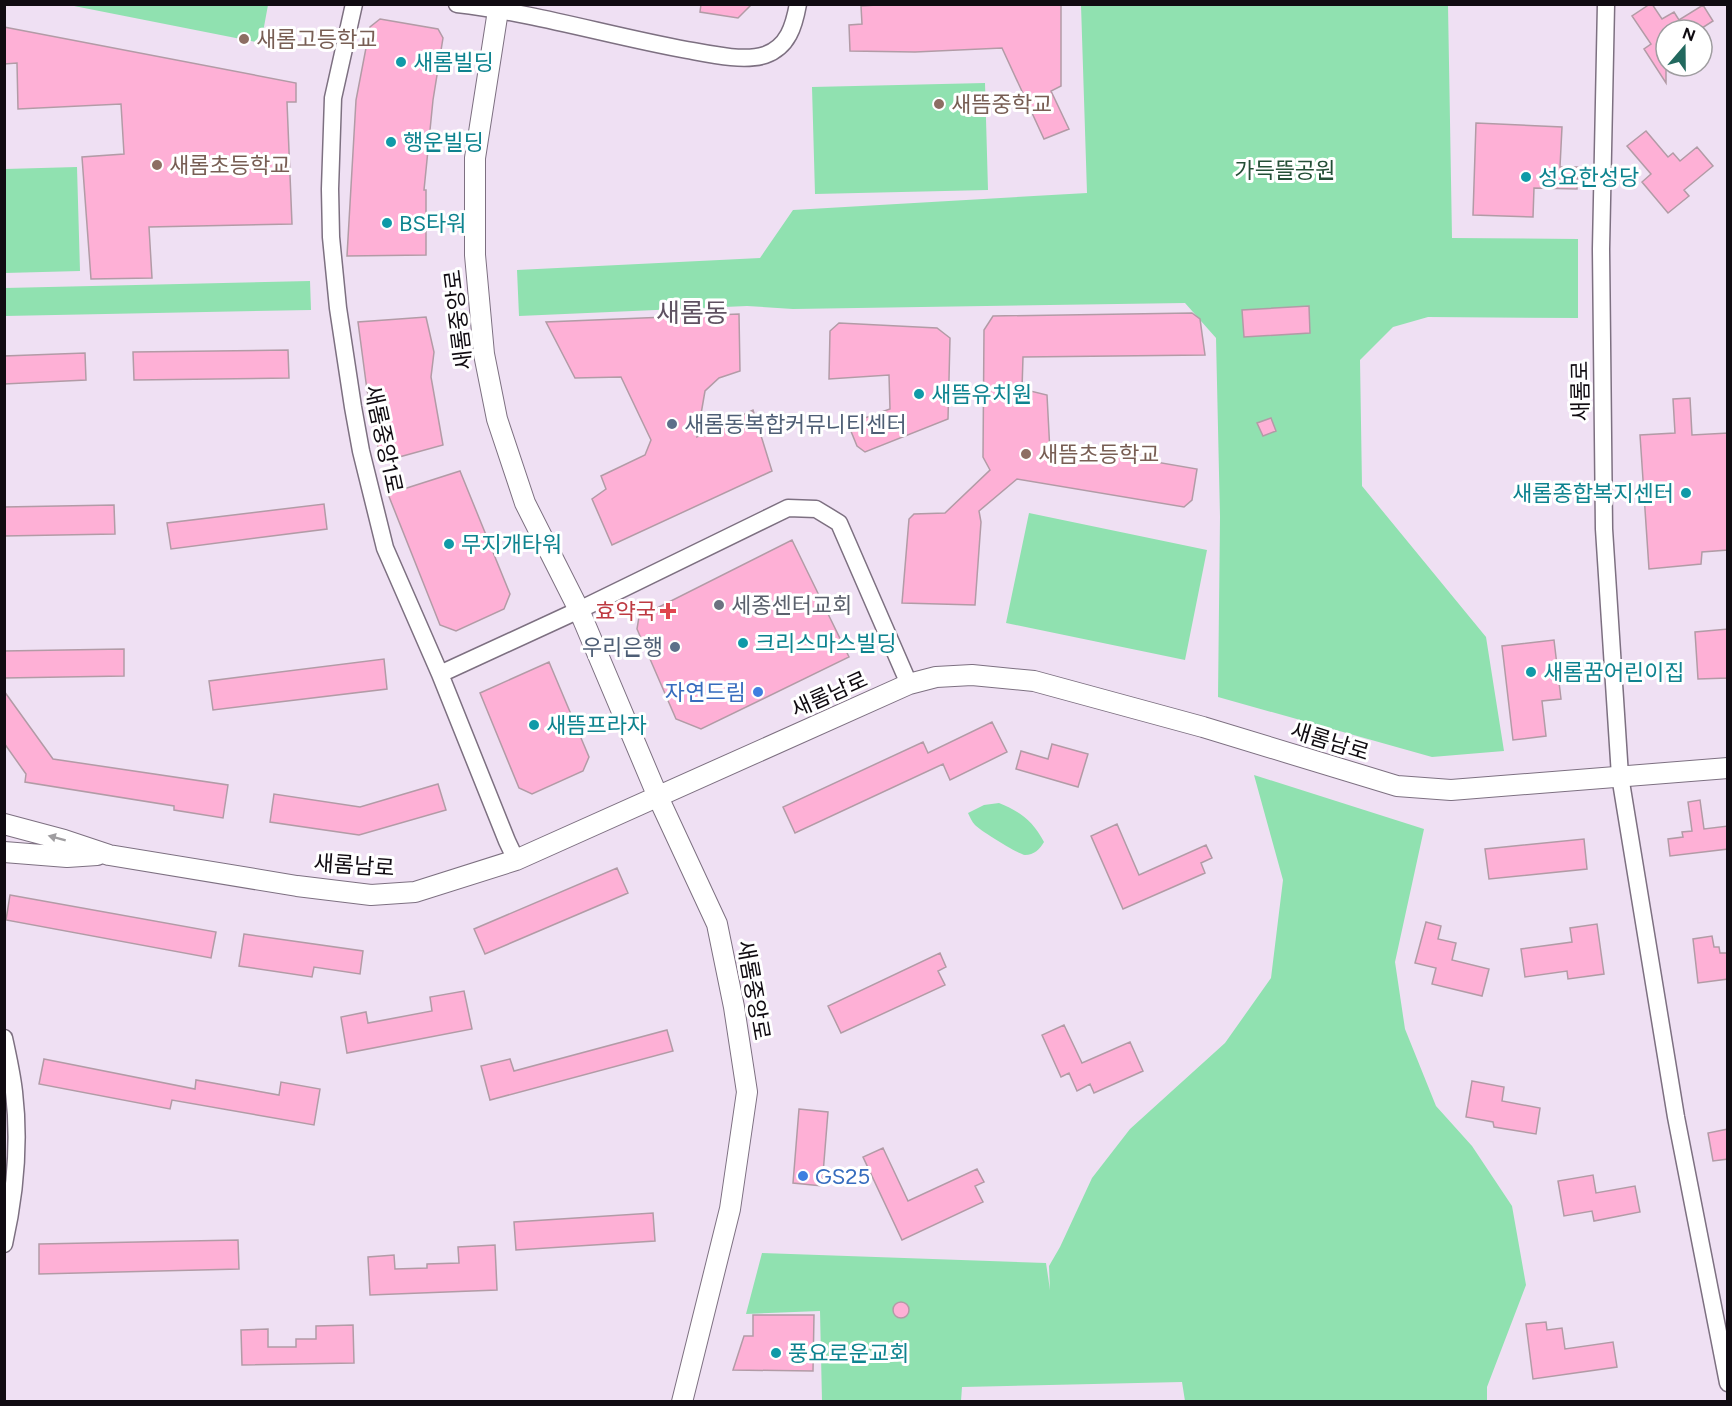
<svg xmlns="http://www.w3.org/2000/svg" width="1732" height="1406" font-family="Figtree,'Noto Sans KR',sans-serif">
  <rect width="100%" height="100%" fill="#efe0f3"/>
  <path fill="#90e1b0" d="M69 5H268L261 43Z
    M1081 5H1448L1452 238 1578 239V318L1428 317 1393 327 1360 360 1362 486 1486 637 1504 751 1432 757 1218 697 1220 517 1216 338 1185 303 793 309 747 306 519 316 517 270 760 258 793 210 1087 193Z
    M985 83 988 190 815 194 812 87Z
    M77 167 80 271 5 273V169Z
    M310 281 311 310 5 316V288Z
    M1029 513 1207 550 1185 660 1006 623Z
    M1254 775 1424 829 1395 962 1405 1029 1436 1106 1472 1146 1512 1206 1526 1285 1487 1387V1401H1185L1182 1382 962 1387 961 1401H822L820 1311 746 1314 762 1253 1046 1263 1050 1290 1049 1266 1060 1247 1092 1178 1130 1129 1225 1043 1271 978 1283 880Z
    M999 803C1021 812 1033 821 1044 842 1040 849 1034 855 1025 855 1018 854 981 831 975 825 972 822 970 817 968 813L984 805Z"/>
  <path fill="#feb0d6" stroke="#b29ba6" stroke-width="1.5" d="M701 4H752L738 18 700 12Z
    M893 4H1061V86L1051 91 1069 129 1044 139 1002 48 915 52 850 51 849 25 862 24 861 6Z
    M1650 4H1652L1662 19 1674 12 1679 20 1703 5 1713 21 1699 30H1666V83L1644 49 1651 44 1632 16Z
    M380 19 438 29 443 38 433 100 424 190H426V255L347 256 356 100 370 27Z
    M4 27 296 83V102H287L292 224 149 227 152 278 91 279 82 157 124 154 121 104 18 109 17 63 4 64Z
    M1476 123 1562 127 1560 167H1578L1577 189 1534 188 1533 217 1473 215Z
    M1646 131 1668 157 1673 153 1680 161 1697 147 1713 166 1684 190 1689 196 1668 213 1642 182 1651 174 1627 146Z
    M1309 306 1310 333 1244 337 1242 310Z
    M1192 313 1200 319 1205 355 1023 357 1022 389 1047 395 1050 452 1085 461 1098 452 1197 469 1192 500 1184 507 1017 479 979 511 981 522 975 605 902 603 909 519 914 514 945 513 990 470 983 457 984 330 993 316Z
    M739 314 740 371 719 378 705 391 697 437 753 410 772 471 612 545 592 499 606 489 601 476 645 455 651 440 621 377 575 378 546 322Z
    M426 317 434 352 431 377 443 445 381 462 367 390 358 322Z
    M839 323 937 328 950 338 948 419 865 452 857 446 848 424 890 409 889 375 829 379 830 331Z
    M288 350 289 378 134 380 133 352Z
    M85 353 86 380 4 384V356Z
    M1690 398 1692 435 1728 433V550L1702 552 1701 564 1649 569 1640 435 1675 433 1673 399Z
    M1271 418 1276 431 1263 436 1257 423Z
    M460 471 510 594 504 609 456 631 440 625 388 494Z
    M324 504 327 529 171 549 167 523Z
    M114 505 115 534 4 536V507Z
    M792 540 849 657 701 729 676 719 637 629 639 617Z
    M1728 629V678L1698 679 1695 632Z
    M1554 640 1561 699 1542 701 1546 736 1513 740 1502 646Z
    M124 649V676L4 678V651Z
    M384 659 387 689 213 710 209 681Z
    M549 662 589 757 583 771 532 794 519 788 480 693Z
    M4 691 53 759 228 785 223 818 174 810V806L25 782 26 774 4 743Z
    M992 722 1007 752 950 780 943 764 795 833 783 807 923 742 928 753Z
    M1052 744 1088 754 1078 787 1016 769 1021 751 1048 759Z
    M438 784 446 810 359 835 270 822 274 794 360 807Z
    M1700 800 1704 829 1728 826V849L1670 856 1668 839 1683 837 1682 832 1692 831 1688 802Z
    M1117 824 1139 875 1206 845 1212 858 1201 863 1205 873 1123 909 1091 836Z
    M1584 839 1587 869 1489 879 1485 849Z
    M617 868 628 893 485 954 474 929Z
    M10 895 216 932 211 958 6 920Z
    M1426 922 1441 926 1438 939 1456 943 1452 960 1489 969 1482 996 1432 984 1436 968 1415 963Z
    M1597 924 1604 974 1568 979 1567 971 1525 977 1521 949 1572 942 1570 928Z
    M244 934 363 951 360 974 314 967 312 977 239 966Z
    M1712 936 1714 947H1719L1720 953H1728V979L1698 983 1693 939Z
    M940 953 946 967 938 971 945 985 841 1033 828 1006Z
    M464 991 472 1029 347 1053 341 1017 366 1012 368 1023 432 1011 430 997Z
    M1064 1025 1082 1063 1130 1042 1143 1071 1094 1093 1090 1084 1077 1091 1069 1073 1061 1077 1042 1035Z
    M667 1030 673 1051 490 1100 481 1066 510 1059 514 1071Z
    M44 1059 195 1089 196 1080 279 1095 281 1082 320 1089 314 1125 172 1100 170 1109 39 1084Z
    M1472 1081 1504 1087 1502 1101 1540 1108 1536 1134 1494 1127 1493 1122 1466 1117Z
    M799 1109 828 1112 822 1186 793 1183Z
    M1728 1129V1159L1713 1161 1708 1133Z
    M883 1148 908 1201 977 1169 984 1182 975 1186 983 1202 902 1240 863 1157Z
    M1593 1175 1596 1193 1635 1186 1640 1212 1594 1221 1592 1211 1564 1216 1558 1181Z
    M653 1213 655 1241 516 1250 514 1222Z
    M238 1240 239 1269 39 1274V1244Z
    M495 1245 497 1290 370 1295 368 1257 394 1255 395 1269 427 1268V1264L459 1263 458 1247Z
    M893 1310a8 8 0 1 1 16 0a8 8 0 1 1-16 0Z
    M753 1315H814L813 1371 733 1370 744 1336H753Z
    M1546 1322 1547 1330 1562 1328 1565 1349 1613 1342 1617 1367 1533 1379 1526 1324Z
    M353 1325 354 1363 242 1365 241 1330 268 1329V1347H296V1339H316V1326Z"/>
  <g fill="none" stroke-linecap="round" stroke-linejoin="round">
    <defs>
      <path id="minor" d="M354 4 333 98 330 189 331 237 338 308 353 407 361 451 385 548 440 674 507 841 516 860
        M457 4C535 13 610 36 687 50 709 54 744 62 765 55 788 47 794 26 798 4
        M1606 4 1601 249 1604 529 1620 776 1676 1117 1728 1383
        M440 674 579 610 788 508 816 509 839 523 909 684
        M4 1038C8 1056 12 1074 14 1092 20 1143 15 1195 4 1244"/>
      <path id="tertiary" d="M499 4 475 158V255L484 354 497 419 525 503 579 610 658 797 717 924 734 1007 747 1092 730 1209 682 1402
        M4 824 64 840 109 855 297 886 371 895 415 892 516 860 909 684 936 677 972 675 1034 681 1203 727 1397 786 1451 790 1728 768
        M4 852 67 857 97 855"/>
    </defs>
    <use href="#minor" stroke="#7d7081" stroke-width="19"/>
    <use href="#tertiary" stroke="#7d7081" stroke-width="22"/>
    <use href="#minor" stroke="#fff" stroke-width="16"/>
    <use href="#tertiary" stroke="#fff" stroke-width="20"/>
  </g>
  <defs><path id="oneway-solid" d="M-6-.8H1V-3.2L6.5 0L1 3.2V.8H-6Z" transform="scale(1.5)"/></defs>
  <use fill="#9f9da0" href="#oneway-solid" transform="translate(57 838) rotate(-165)"/>
  <g fill="#8d6e63" stroke="#fff" stroke-width="2">
    <circle cx="244" cy="39" r="6"/>
    <circle cx="939" cy="104" r="6"/>
    <circle cx="157" cy="165" r="6"/>
    <circle cx="1026" cy="454" r="6"/>
  </g>
  <g fill="#0f9aa8" stroke="#fff" stroke-width="2">
    <circle cx="401" cy="62" r="6"/>
    <circle cx="391" cy="142" r="6"/>
    <circle cx="1526" cy="177" r="6"/>
    <circle cx="387" cy="223" r="6"/>
    <circle cx="919" cy="394" r="6"/>
    <circle cx="1686" cy="493" r="6"/>
    <circle cx="449" cy="544" r="6"/>
    <circle cx="743" cy="643" r="6"/>
    <circle cx="1531" cy="672" r="6"/>
    <circle cx="534" cy="725" r="6"/>
    <circle cx="776" cy="1353" r="6"/>
  </g>
  <g fill="#5c6f8a" stroke="#fff" stroke-width="2">
    <circle cx="672" cy="424" r="6"/>
    <circle cx="675" cy="647" r="6"/>
  </g>
  <circle fill="#6b7280" stroke="#fff" stroke-width="2" cx="719" cy="605" r="6"/>
  <path fill="#e0444e" stroke="#fff" stroke-width="2" d="M665 602h6v6h6v6h-6v6h-6v-6h-6v-6h6z"/>
  <g fill="#3f7fe0" stroke="#fff" stroke-width="2">
    <circle cx="758" cy="692" r="6"/>
    <circle cx="803" cy="1176" r="6"/>
  </g>
  <g text-anchor="middle" stroke-width="6" stroke-linejoin="round" paint-order="stroke">
    <g font-size="22" fill="#785e54" stroke="#fff" text-anchor="start">
      <text x="256" y="47">새롬고등학교</text>
      <text x="951" y="112">새뜸중학교</text>
      <text x="169" y="173">새롬초등학교</text>
      <text x="1038" y="462">새뜸초등학교</text>
    </g>
    <g font-size="22" fill="#0d838f" stroke="#fff" text-anchor="start">
      <text x="413" y="70">새롬빌딩</text>
      <text x="403" y="150">행운빌딩</text>
      <text x="1538" y="185">성요한성당</text>
      <text x="399" y="231">BS타워</text>
      <text x="931" y="402">새뜸유치원</text>
      <text x="1674" y="501" text-anchor="end">새롬종합복지센터</text>
      <text x="461" y="552">무지개타워</text>
      <text x="755" y="651">크리스마스빌딩</text>
      <text x="1543" y="680">새롬꿈어린이집</text>
      <text x="546" y="733">새뜸프라자</text>
      <text x="788" y="1361">풍요로운교회</text>
    </g>
    <g font-size="22" fill="#244f37" stroke="#fff">
      <text x="1285" y="178">가득뜰공원</text>
    </g>
    <g font-size="22" fill="#100b11" stroke="#fff">
      <text transform="translate(458 320) rotate(-97)" y="8">새롬중앙로</text>
      <text transform="translate(1580 391) rotate(-91)" y="8">새롬로</text>
      <text transform="translate(384 439) rotate(78)" y="8">새롬중앙1로</text>
      <text transform="translate(829 694) rotate(-24)" y="8">새롬남로</text>
      <text transform="translate(1330 741) rotate(17)" y="8">새롬남로</text>
      <text transform="translate(354 865) rotate(4)" y="8">새롬남로</text>
      <text transform="translate(754 990) rotate(80)" y="8">새롬중앙로</text>
    </g>
    <g font-size="22" fill="#4e5e75" stroke="#fff" text-anchor="start">
      <text x="684" y="432">새롬동복합커뮤니티센터</text>
      <text x="663" y="655" text-anchor="end">우리은행</text>
    </g>
    <g font-size="22" fill="#5b616d" stroke="#fff" text-anchor="start">
      <text x="731" y="613">세종센터교회</text>
    </g>
    <g font-size="22" fill="#be3a42" stroke="#fff" text-anchor="end">
      <text x="656" y="619">효약국</text>
    </g>
    <g font-size="22" fill="#366cbe" stroke="#fff" text-anchor="end">
      <text x="746" y="700">자연드림</text>
      <text x="815" y="1184" text-anchor="start">GS25</text>
    </g>
    <g font-size="26" fill="#5f5262" stroke="#fff">
      <text x="692" y="322">새롬동</text>
    </g>
  </g>
  <rect width="1732" height="1406" fill="none" stroke="#100b11" stroke-width="12"/>
  <g transform="translate(1684 48) rotate(20)"><circle r="28" fill="#ffffff" stroke="#9f9da0" stroke-width="1.5"/>
  <path d="M0-4.5L10 22L0 15L-10 22Z" fill="#22695f"/>
  <text y="-9" font-size="16" font-weight="bold" text-anchor="middle" fill="#100b11">N</text>
  </g>
</svg>
